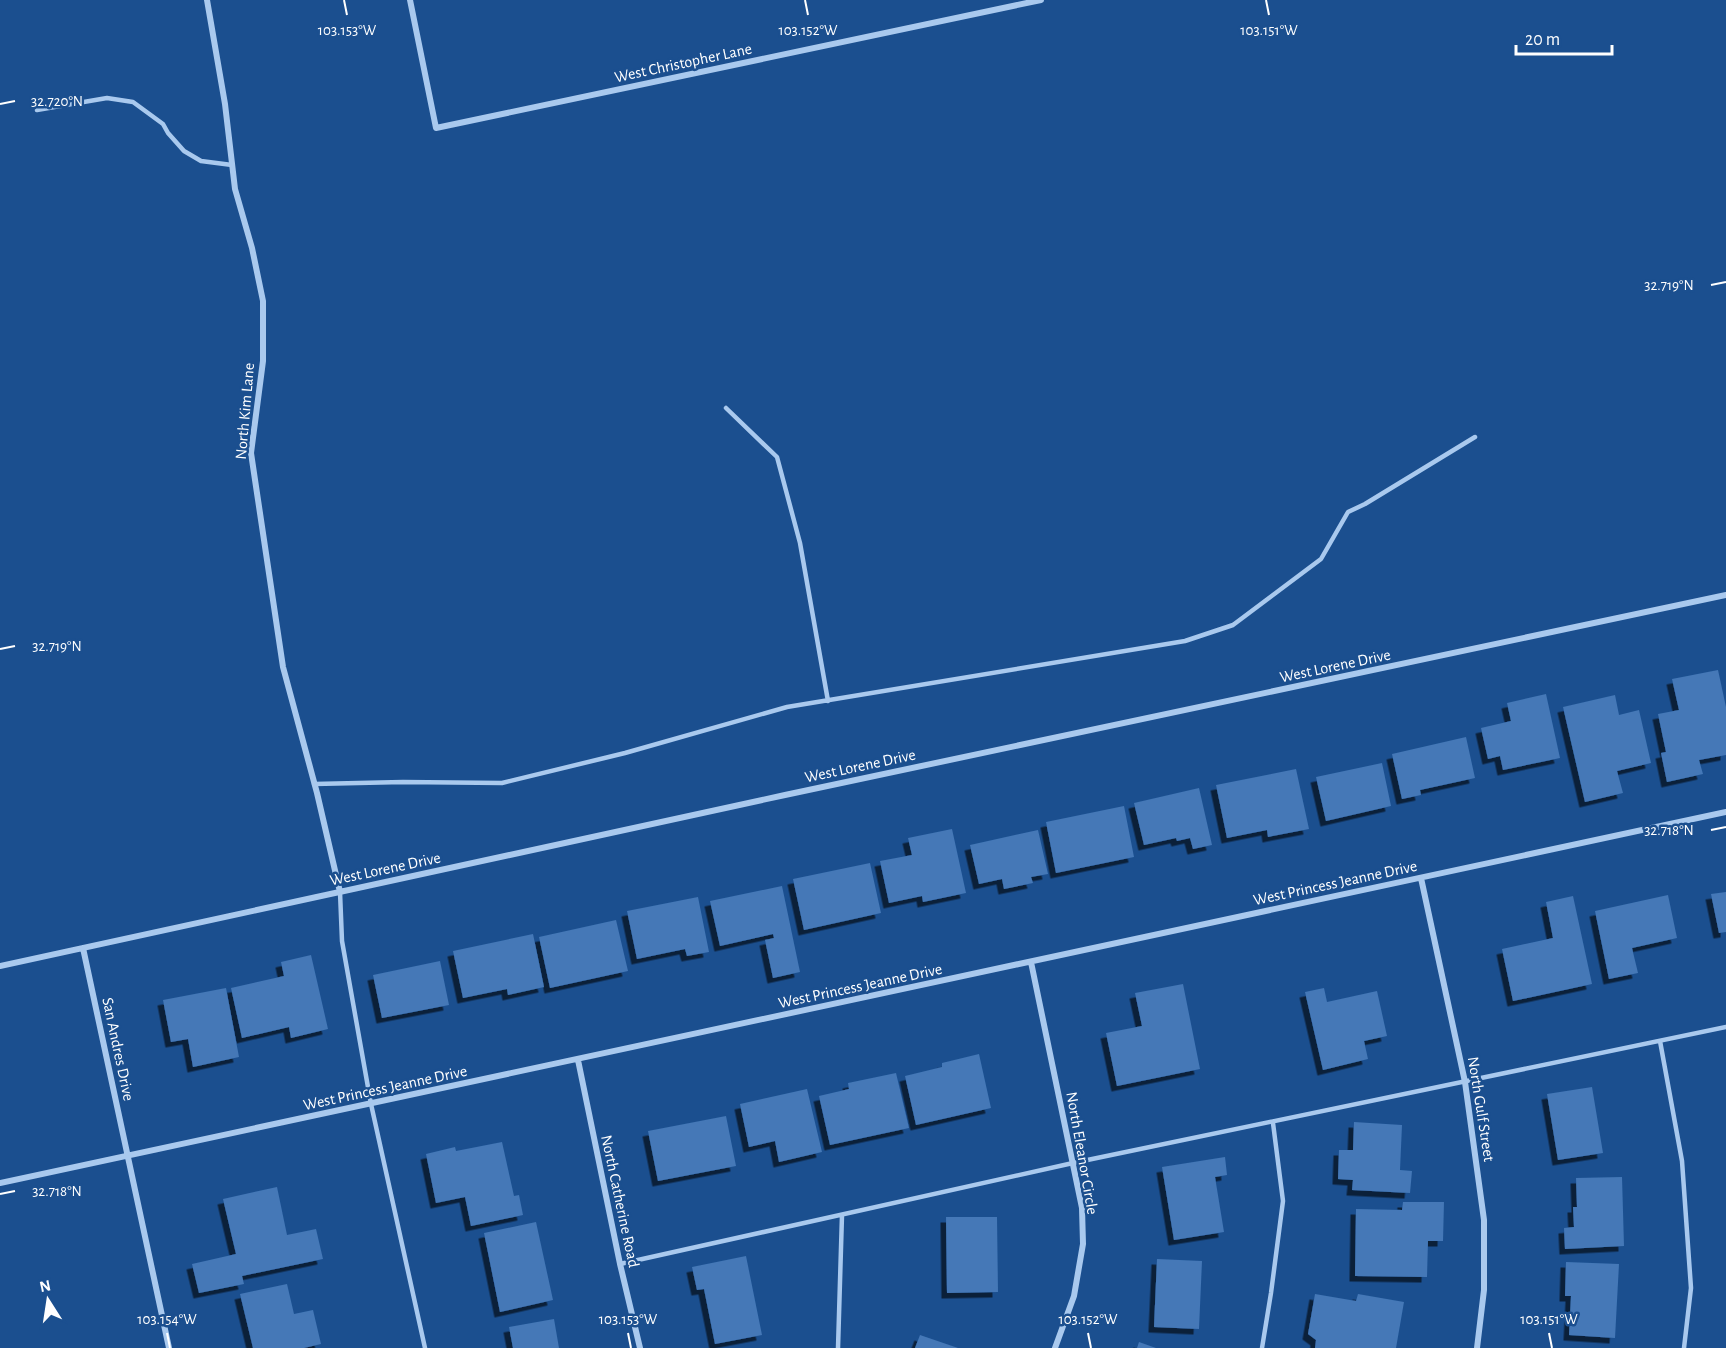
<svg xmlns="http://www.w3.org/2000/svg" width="1726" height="1348" font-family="'Alegreya Sans',sans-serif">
  <defs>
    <filter id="shadow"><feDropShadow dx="-5.5" dy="5.5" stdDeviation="0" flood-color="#0009"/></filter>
  </defs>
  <rect width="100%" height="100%" fill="#1b4f8f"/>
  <path fill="#4478b7" filter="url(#shadow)" d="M1718 670 1726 707V755L1699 760 1703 774 1667 782 1661 753 1666 752 1658 714 1679 710 1672 679Z
    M1546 694 1560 758 1503 770 1500 756 1488 759 1481 728 1511 721 1507 703Z
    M1615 695 1619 715 1639 710 1651 763 1617 771 1623 793 1585 802 1563 707Z
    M1466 737 1475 778 1420 790 1421 795 1402 799 1392 754Z
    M1382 763 1391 806 1326 821 1316 777Z
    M1296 769 1309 829 1268 837 1267 830 1227 838 1216 785Z
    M1199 788 1212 845 1193 849 1190 838 1177 841 1176 838 1144 845 1134 803Z
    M1124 806 1134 857 1056 873 1046 822Z
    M952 829 966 893 923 902 922 896 889 903 880 861 912 855 908 838Z
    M1038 830 1048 874 1031 877 1033 883 1004 889 1002 879 979 884 970 845Z
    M870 863 881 913 804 930 793 879Z
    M782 886 800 972 773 978 765 940 774 938 773 934 720 946 710 901Z
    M1726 892V932L1719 933 1711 894Z
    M1668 895 1677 938 1632 948 1638 973 1609 979 1595 911Z
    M1573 896 1592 984 1513 1001 1502 949 1553 938 1546 902Z
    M698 897 709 952 687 956 685 949 637 959 627 911Z
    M616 920 628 971 550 988 539 937Z
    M533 934 544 987 508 995 507 989 463 998 453 951Z
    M311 955 328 1029 291 1038 289 1027 242 1038 231 988 284 976 281 962Z
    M440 961 449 1005 382 1018 373 975Z
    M1183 984 1200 1069 1117 1086 1106 1033 1142 1026 1135 993Z
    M226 988 239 1057 193 1067 188 1039 171 1042 163 1000Z
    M1324 988 1327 1002 1377 991 1387 1036 1364 1041 1368 1059 1323 1070 1305 992Z
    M979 1054 991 1108 916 1125 905 1076 942 1067V1063Z
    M896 1073 909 1128 830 1145 819 1096 849 1089 848 1083Z
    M1592 1087 1603 1153 1558 1160 1547 1094Z
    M807 1089 822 1152 779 1162 775 1141 749 1147 740 1104Z
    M726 1116 736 1166 658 1181 648 1131Z
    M1354 1122 1402 1125 1400 1170 1412 1171 1410 1193 1352 1190 1353 1180 1338 1179 1339 1150H1353Z
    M502 1142 514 1196 519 1195 523 1215 471 1226 465 1197 436 1203 426 1154 455 1147 456 1151Z
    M1225 1157 1227 1175 1215 1177 1224 1232 1174 1240 1162 1167Z
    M1622 1177 1624 1246 1565 1249 1564 1228 1574 1227 1573 1207H1577L1576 1178Z
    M277 1187 287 1235 316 1229 323 1259 242 1276 244 1284 199 1293 192 1264 236 1254 223 1199Z
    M1403 1202H1444L1443 1241H1428L1427 1277 1355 1276 1356 1209 1402 1210Z
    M946 1217H997L998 1292 947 1293Z
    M536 1222 553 1300 500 1312 484 1233Z
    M746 1256 762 1335 715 1344 704 1289 697 1290 692 1267Z
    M1157 1259 1202 1261 1199 1329 1154 1327Z
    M1566 1262 1619 1264 1615 1338 1569 1335 1571 1296H1565Z
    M287 1284 294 1314 313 1310 321 1344 304 1348H253L240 1294Z
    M1315 1294 1356 1301 1358 1294 1404 1302 1396 1348H1315L1316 1340 1308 1334Z
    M554 1319 559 1348H513L509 1327Z
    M920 1335 958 1348H915Z
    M1139 1342 1156 1348H1137Z"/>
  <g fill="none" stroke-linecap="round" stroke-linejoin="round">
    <path stroke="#a9c9ee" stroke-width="4.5" d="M37 110 107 98 133 102 163 124 168 133 184 151 201 161 232 165
      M726 408 777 457 800 543 828 701
      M314 784 403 782 502 783 625 753 787 707 1185 641 1233 625 1321 559 1348 512 1365 504 1475 437
      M340 892 342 941 371 1104 425 1348
      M1660 1041 1682 1161 1691 1288 1684 1348
      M620 1264 1073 1163 1726 1027
      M838 1348 842 1215
      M1262 1348 1271 1293 1283 1201 1273 1123"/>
    <path stroke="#a9c9ee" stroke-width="6" d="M207 0 225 104 235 189 252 248 263 301V361L251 453 283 667 317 793 340 892
      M410 0 436 128 1041 0
      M1421 878 1465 1082 1484 1220V1290L1477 1348
      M83 948 169 1348
      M1031 962 1082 1208 1083 1244 1074 1296 1055 1348
      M0 966 785 795 1726 595
      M578 1060 620 1264 640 1348
      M0 1183 1726 812"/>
  </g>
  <path fill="none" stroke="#fff" stroke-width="2" d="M344 0 347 15M805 0 808 15M1266 0 1269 15M0 104 15 101M1711 285 1726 282M0 649 15 646M1711 830 1726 827M0 1194 15 1191M167 1333 170 1348M628 1333 631 1348M1088 1333 1091 1348M1549 1333 1552 1348"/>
  <g text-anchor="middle" stroke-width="5" stroke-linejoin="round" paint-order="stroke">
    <g font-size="16" fill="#fff" stroke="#1b4f8f">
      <text transform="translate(683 62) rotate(-12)" y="6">West Christopher Lane</text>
      <text transform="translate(244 411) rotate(-85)" y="6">North Kim Lane</text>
      <text transform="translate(1335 665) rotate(-12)" y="6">West Lorene Drive</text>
      <text transform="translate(860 765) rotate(-12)" y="6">West Lorene Drive</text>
      <text transform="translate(385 868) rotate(-12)" y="6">West Lorene Drive</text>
      <text transform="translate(1335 882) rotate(-12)" y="6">West Princess Jeanne Drive</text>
      <text transform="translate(860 985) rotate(-12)" y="6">West Princess Jeanne Drive</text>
      <text transform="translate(119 1049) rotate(78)" y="6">San Andres Drive</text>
      <text transform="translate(385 1087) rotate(-12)" y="6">West Princess Jeanne Drive</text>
      <text transform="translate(1482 1109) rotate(81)" y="6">North Gulf Street</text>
      <text transform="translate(1083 1153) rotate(80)" y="6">North Eleanor Circle</text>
      <text transform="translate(621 1201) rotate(78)" y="6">North Catherine Road</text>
    </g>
  </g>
  <g font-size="15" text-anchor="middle" fill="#fff" stroke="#1b4f8f" stroke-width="5" stroke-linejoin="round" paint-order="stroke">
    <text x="347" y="35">103.153°W</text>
    <text x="808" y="35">103.152°W</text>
    <text x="1269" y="35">103.151°W</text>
    <text x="57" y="106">32.720°N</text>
    <text x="1669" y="290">32.719°N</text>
    <text x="57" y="651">32.719°N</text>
    <text x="1669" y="835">32.718°N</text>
    <text x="57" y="1196">32.718°N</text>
    <text x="167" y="1324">103.154°W</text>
    <text x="628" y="1324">103.153°W</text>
    <text x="1088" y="1324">103.152°W</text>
    <text x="1549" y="1324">103.151°W</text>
  </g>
  <g transform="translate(48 1300) rotate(348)" stroke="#1b4f8f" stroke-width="4.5" paint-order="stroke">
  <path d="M0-4.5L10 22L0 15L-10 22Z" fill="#ffffff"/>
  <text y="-9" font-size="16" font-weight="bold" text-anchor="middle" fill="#ffffff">N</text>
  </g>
  <path d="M1516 45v9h96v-9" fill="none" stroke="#ffffff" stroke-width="3"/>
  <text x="1525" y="45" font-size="18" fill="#ffffff" stroke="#1b4f8f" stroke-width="4.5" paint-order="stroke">20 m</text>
</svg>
